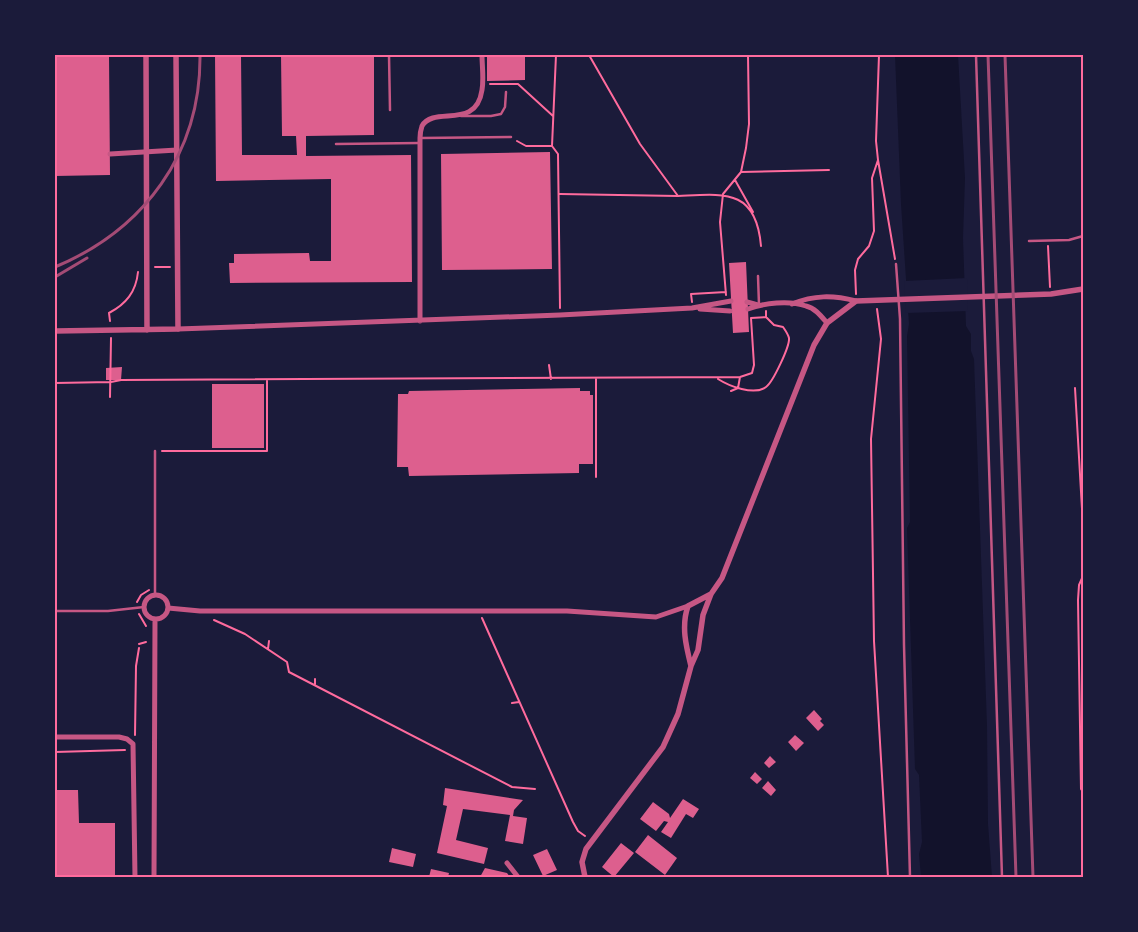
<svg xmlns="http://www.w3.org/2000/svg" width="1138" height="932" font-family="Lora,serif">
  <rect width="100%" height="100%" fill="#1b1b3a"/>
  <path fill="#12122b" d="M895 55H958L965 178 963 238 966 326 971 334V351L974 359 987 726 988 824 992 877H921L919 854 922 842 919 775 915 769 907 528 910 522 907 336 909 324 901 204Z"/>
  <path fill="#1b1b3a" d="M967 278 968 311 906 313 904 281Z"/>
  <path fill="#dd5f8e" d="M55 55H109L110 175 55 176Z
    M215 55H241L242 155H297L296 136H282L281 55H374V135L306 136V156L411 155 412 282 230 283 229 263H234V254L309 253 310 261H331V179L216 181Z
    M487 55H525V80L487 81Z
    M550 152 552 269 442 270 441 154Z
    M746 262 749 332 733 333 729 263Z
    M122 367 121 380H106V368Z
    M212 384H264V448H212Z
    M580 388V391H590V395H593V464H579V473L409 476 408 467H397L398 394H408L409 391Z
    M814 710 822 719 820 721 824 725 818 731 806 718Z
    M795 735 804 743 796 751 788 742Z
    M770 756 776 762 769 768 764 763Z
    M755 772 762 779 757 784 750 778Z
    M768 781 776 790 771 796 762 788Z
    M445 788 523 800 514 810 513 816 527 818 523 844 505 841 510 815 463 809 456 840 488 848 484 864 437 853 447 806 443 805Z
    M55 790H78L79 823H115V877H55Z
    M683 799 699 809 693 818 686 814 671 838 661 832 668 822 664 821 656 831 640 819 653 802 669 814 670 818Z
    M648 835 677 858 665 875 635 852Z
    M621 843 634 853 614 877 602 867Z
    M392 848 416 854 413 867 389 862Z
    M547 849 557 870 543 876 533 855Z
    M485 868 507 873 510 877H480Z
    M431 869 449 873 448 877H429Z"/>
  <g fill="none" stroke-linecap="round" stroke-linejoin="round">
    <path stroke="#ff6b9d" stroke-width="2" d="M589 55 640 144 678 196C724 194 756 188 761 246
      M490 84H518L553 116
      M517 141 526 146H552L558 154 560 308
      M552 146 556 55
      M878 160 895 259
      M741 172 829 170
      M735 180 753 212
      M560 194 678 196
      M1048 246 1050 287
      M155 267H170
      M856 294 855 270 858 259 869 246 874 231 872 178 878 160 876 141 879 55
      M726 295 720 222 723 194 741 172 746 148 749 124 748 55
      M692 302 691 294 726 292
      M877 309 881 339 871 439 874 641 888 877
      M110 321 109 313C126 304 136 292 138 272
      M549 365 551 379
      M596 379V477
      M718 379C729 386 754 396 766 387 773 382 790 346 789 338 788 334 785 330 783 327L774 325 766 317
      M55 383 111 382 121 380 740 377 752 373 754 365 751 318 766 317V311
      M1075 388 1083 526
      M731 391 738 388 740 377
      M110 397 111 338
      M162 451H267V381
      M1083 576 1079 585 1078 600 1081 789 1083 792
      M137 602 141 595 149 590
      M139 614 146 626
      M482 618 573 822 578 831 585 836
      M214 620 245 634 287 662 289 672 512 787 535 789
      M139 644 146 642
      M268 649 269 641
      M315 684V679
      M512 703 519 702
      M135 735 136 666 139 648
      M55 752 125 750"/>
    <path stroke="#c65784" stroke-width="2.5" d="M389 55 390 110
      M976 55 1002 877
      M461 116H491L501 114 505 107 506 92
      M421 138 511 137
      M336 144 419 143
      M1029 241 1069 240 1083 236
      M896 264 900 319 904 645 910 877
      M758 276 759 305
      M155 595V451
      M55 611H108L144 607"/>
    <path stroke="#c65784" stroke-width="5" d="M110 154 177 150
      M747 302 758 305
      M792 304C814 295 833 295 856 301
      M700 309 730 311
      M748 309C764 303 789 300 806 306 815 308 821 316 827 323
      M420 321V138C420 134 421 129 422 126 434 105 476 131 482 90 484 79 482 66 482 55
      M178 329 560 315 692 308 731 301
      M144 607a12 12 0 1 1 24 0a12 12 0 1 1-24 0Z
      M168 608 200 611H567L656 617 688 606
      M55 737H119L127 739 133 744 135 877
      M507 863 518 877
      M154 877 155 619"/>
    <path stroke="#c65784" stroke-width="5.5" d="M146 55 147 330
      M55 331 178 329 176 55
      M691 666C686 646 681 626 688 606L711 594
      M585 877 582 862 586 849 663 747 678 714 691 666 698 650 703 615 711 594 722 578 814 345 827 323 856 301 1051 294 1083 289"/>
    <path stroke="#a44b75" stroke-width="3" d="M988 55 1016 877
      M1005 55 1033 877
      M55 267C144 230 201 153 200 55
      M55 277 87 258"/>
  </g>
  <rect width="1138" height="932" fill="none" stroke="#1b1b3a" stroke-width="112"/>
  <rect x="56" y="56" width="1026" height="820" fill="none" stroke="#ff6b9d" stroke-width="2"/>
</svg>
